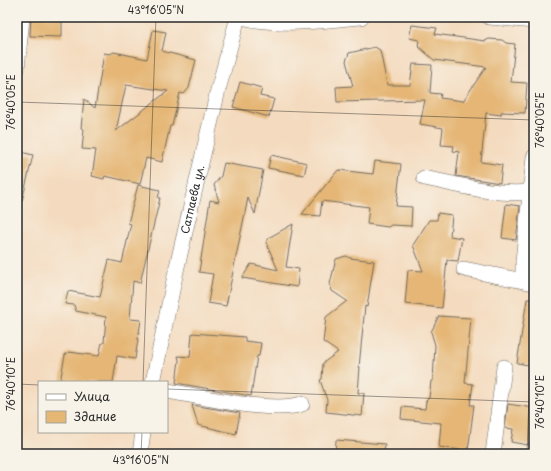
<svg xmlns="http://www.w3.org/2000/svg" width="551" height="471" font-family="'Playpen Sans',sans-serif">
  <rect width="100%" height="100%" fill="#f7f3e8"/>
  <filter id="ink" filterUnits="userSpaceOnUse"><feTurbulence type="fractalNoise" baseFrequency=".025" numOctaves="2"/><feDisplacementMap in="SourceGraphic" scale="8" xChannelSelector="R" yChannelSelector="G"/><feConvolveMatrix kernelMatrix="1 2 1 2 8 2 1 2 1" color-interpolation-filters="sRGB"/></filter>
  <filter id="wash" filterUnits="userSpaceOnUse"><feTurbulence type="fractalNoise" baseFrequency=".012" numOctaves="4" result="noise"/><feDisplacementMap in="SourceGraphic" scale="16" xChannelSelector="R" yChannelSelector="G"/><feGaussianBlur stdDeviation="0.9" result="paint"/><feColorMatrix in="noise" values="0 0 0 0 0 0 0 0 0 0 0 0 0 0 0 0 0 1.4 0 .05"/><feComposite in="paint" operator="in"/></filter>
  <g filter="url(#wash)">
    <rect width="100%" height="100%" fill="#f4dbbf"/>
    <g id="blocks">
      <path fill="#e5b674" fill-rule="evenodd" d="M31 17H62V37L30 36Z
        M412 25 437 28 435 34 485 41 489 39 502 40 506 43 515 44 511 82 527 83 525 113 501 112V115L486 113 481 162 502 165 500 183 456 176 459 152 453 151 454 146 441 145 443 128 420 124 425 100 337 102 336 87 353 86 346 61 349 53 375 47 380 50 387 85H410L413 64 432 65 430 93 441 94 440 98 463 101 486 67 434 60 418 46 419 40 409 38Z
        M153 30 166 32 162 51 196 60 189 88 184 94 180 93 172 126H170L162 162 146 158 140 184 105 176 104 179 92 176 96 150 82 149 84 129 81 128 84 99 95 108 104 53 110 54 114 52 147 59ZM126 85 168 91 116 131Z
        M240 82 262 88 260 96 274 99 269 117 233 107Z
        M17 151 33 155 22 201 17 200Z
        M271 155 307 163 304 175 268 168Z
        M375 161 401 164 396 206 412 207 411 226 391 225 388 227 367 224 369 207 322 201 320 216 302 214 338 170 373 174Z
        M224 163 263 170 255 214 248 198 226 306 208 303 213 274 199 272 210 200 219 202 214 185 221 176Z
        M138 185 160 190 158 198H160L140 283 133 281 130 319 141 320 135 359 117 356 113 382H60L65 355 69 352 99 356 102 343H104L106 317 76 311 74 305 65 304 68 291 100 297 109 260 122 263 131 224 128 223Z
        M506 204 520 206 516 240 502 238Z
        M438 213 452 215 450 236 462 238 458 261 447 260 442 308 405 304 408 270 423 271 413 245 429 220H437Z
        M293 224 286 267 299 269 297 287 242 278 251 264 278 270 266 242 270 237Z
        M346 256 350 258 374 261 367 307 365 306 359 367H360L358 393H364L362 416 326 412 327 400 320 380 322 379 323 363 338 352 323 342 326 317 347 301 332 291 330 284 336 259Z
        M527 299H534V366L517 363Z
        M439 316 471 318 465 383 473 384 470 405H474L468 451 439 447 441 423 401 419 402 407 425 409 426 401 429 398 431 381H433L435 345 431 332Z
        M192 333 245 337V341L261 343 259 356H257L251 396 176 383 179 360 178 356 190 357Z
        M508 404 534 408V444L528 443V445L511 442 513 429 505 428Z
        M192 405 240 413 236 434 198 425Z
        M336 440 385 444 384 454H335Z"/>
    </g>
  </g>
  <g filter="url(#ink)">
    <use href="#blocks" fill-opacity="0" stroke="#71695f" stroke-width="1"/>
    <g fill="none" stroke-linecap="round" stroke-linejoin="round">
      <defs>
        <g id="street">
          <path d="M242 17C280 27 322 20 361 17"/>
          <path d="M489 17 534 21"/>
          <path d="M17 69 22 17"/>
          <path d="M424 178C460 185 495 196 531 192"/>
          <path d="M464 269 533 283"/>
          <path d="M525 281 523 272V261L534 157"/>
          <path id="s1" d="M153 382 176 271 218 90 238 17"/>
          <path d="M167 391C202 396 270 414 302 404"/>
          <path d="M140 454 143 432"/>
          <path d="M493 454 504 367"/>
        </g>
      </defs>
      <use href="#street" stroke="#71695f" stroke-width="16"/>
      <use href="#street" stroke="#fff" stroke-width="15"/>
    </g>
  </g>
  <path fill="none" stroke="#2b2b2b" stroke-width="1" stroke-opacity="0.45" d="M17 102 534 120M143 382 156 17M17 384 39 385M167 389 534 402M141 454 142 432M527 454 534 250"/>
  <g text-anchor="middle" stroke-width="3" stroke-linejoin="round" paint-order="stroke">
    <g font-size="11" fill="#2b2b2b" stroke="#f7f3e8">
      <text dy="4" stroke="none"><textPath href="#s1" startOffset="187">Сатпаева ул.</textPath></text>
    </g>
  </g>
  <rect width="551" height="471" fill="none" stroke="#f7f3e8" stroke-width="44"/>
  <rect x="38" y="381" width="130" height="52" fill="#f7f3e8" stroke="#a5a39c"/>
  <rect x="46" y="394" width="20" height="6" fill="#ffffff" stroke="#a5a39c"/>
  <text x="74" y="401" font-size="12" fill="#2b2b2b">Улица</text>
  <rect x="46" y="411" width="20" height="12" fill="#e5b674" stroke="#a5a39c"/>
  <text x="74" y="421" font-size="12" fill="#2b2b2b">Здание</text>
  <rect x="22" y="22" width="507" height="427" fill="none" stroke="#2b2b2b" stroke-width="1.5"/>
  <g font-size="10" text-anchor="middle" fill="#2b2b2b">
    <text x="156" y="14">43°16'05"N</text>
    <text transform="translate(11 102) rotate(-90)" y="4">76°40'05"E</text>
    <text transform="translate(540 120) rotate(-90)" y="4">76°40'05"E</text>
    <text transform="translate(11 384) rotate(-90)" y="4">76°40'10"E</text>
    <text transform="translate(540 402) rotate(-90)" y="4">76°40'10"E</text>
    <text x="141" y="464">43°16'05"N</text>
  </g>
</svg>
